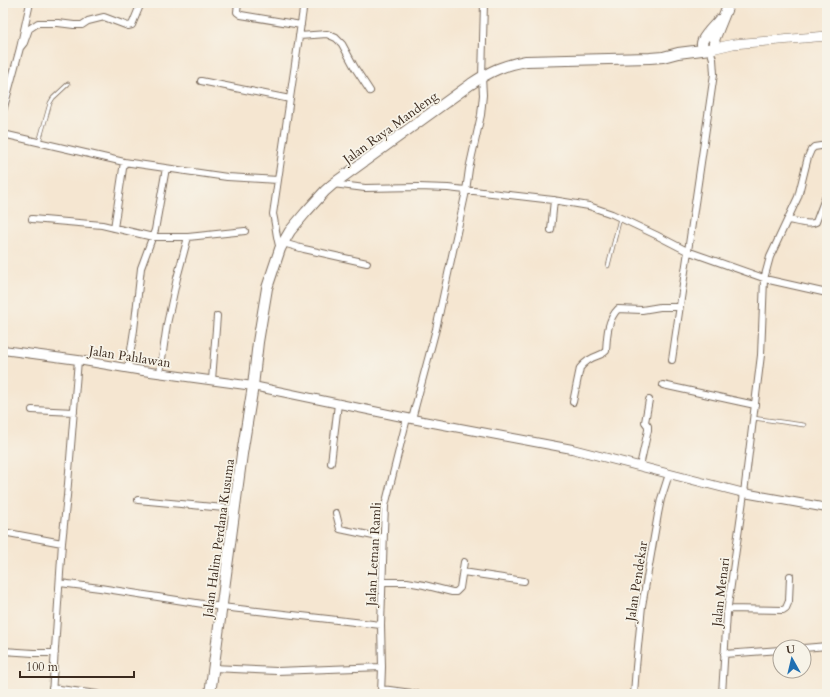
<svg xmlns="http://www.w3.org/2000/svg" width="830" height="697" font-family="Cardo,serif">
  <rect width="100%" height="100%" fill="#f7f3e8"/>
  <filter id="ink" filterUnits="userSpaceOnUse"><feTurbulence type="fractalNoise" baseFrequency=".025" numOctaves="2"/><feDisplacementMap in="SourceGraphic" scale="8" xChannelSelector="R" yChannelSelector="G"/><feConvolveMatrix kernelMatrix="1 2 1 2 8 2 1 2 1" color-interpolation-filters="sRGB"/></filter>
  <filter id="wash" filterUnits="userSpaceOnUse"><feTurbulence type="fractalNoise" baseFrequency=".012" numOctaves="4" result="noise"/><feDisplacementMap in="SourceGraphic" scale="16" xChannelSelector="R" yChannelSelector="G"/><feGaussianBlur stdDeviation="0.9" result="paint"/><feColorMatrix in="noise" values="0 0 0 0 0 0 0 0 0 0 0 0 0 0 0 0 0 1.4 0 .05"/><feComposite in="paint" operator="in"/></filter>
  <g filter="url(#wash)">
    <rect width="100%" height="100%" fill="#f5e6d1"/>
  </g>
  <g filter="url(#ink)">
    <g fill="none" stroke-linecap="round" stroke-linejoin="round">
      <defs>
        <path id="service" d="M39 142 50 103 53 98 68 84
          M608 266 620 218
          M753 418 804 425"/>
        <path id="minor" d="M238 3 237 12 241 15 301 25
          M299 36 327 34 336 38 342 44 355 68 370 91
          M20 48 24 43 29 29 38 23H58L74 25H82L88 21 104 17 128 26 132 25 141 3
          M201 81 290 99
          M3 111 20 48 30 3
          M3 134 124 162 227 177 278 180
          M333 184 365 188 418 187 448 188 553 200 589 206 612 214 656 235 687 251 769 280 827 293
          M32 219 102 225 153 237H188L245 231
          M788 220C796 221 809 226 816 222L827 193
          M114 228 124 162
          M551 230 554 200
          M283 243 304 249 367 263
          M280 249C276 237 276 226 273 214L304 3
          M672 360 714 74 713 59 710 49
          M128 369 134 330 141 268 155 230 166 168
          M160 373 167 324 177 278 188 237
          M212 380 217 316
          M663 385 755 405
          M573 402 580 368C584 363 591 358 597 356 600 355 603 354 606 351 607 337 607 320 618 309L642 310 660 307H679
          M32 410 74 412
          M412 419 436 329 466 191 469 169 481 115 483 95 482 77 484 3
          M331 463 338 404
          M640 466 648 430V426L645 422 649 400
          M138 500 235 509
          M336 513 340 529 383 538
          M3 532 62 543
          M463 572 524 581
          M382 582H407L424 585 452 592H456L460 588 464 562
          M60 583 100 588 222 607 381 625
          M728 609 783 610 786 608 789 601 790 576
          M804 648 827 646
          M3 651 34 653H55
          M724 654 780 650
          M213 668 277 671 382 667
          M52 688 97 694
          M382 689 419 694
          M52 694 62 543 67 496 78 360
          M381 694 382 667 381 625 384 531 385 506 407 418
          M634 694 636 667 642 606 658 514 661 499 669 474
          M722 694 727 613 744 493 761 355 764 279 770 257 798 197 808 157 811 150 814 147 827 145"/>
        <path id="secondary" d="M3 350 78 360 143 371 253 386 412 419 572 449 744 493 827 508"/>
        <path id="primary" d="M712 49 733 44 827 36"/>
        <path id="trunk" d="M710 49C689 48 715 26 719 20
          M210 694 242 454 253 386 258 342 267 288 280 249 283 243 290 231 306 212 325 191 333 184 471 84C490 71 504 65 526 61L650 58 663 57 678 53 710 49C714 48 716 44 714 40L729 3"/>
      </defs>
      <use href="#service" stroke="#7c6c5d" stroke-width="4.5"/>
      <use href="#minor" stroke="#7c6c5d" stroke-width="8"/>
      <use href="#secondary" stroke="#7c6c5d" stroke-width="10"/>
      <use href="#primary" stroke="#7c6c5d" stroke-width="10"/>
      <use href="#trunk" stroke="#7c6c5d" stroke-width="12"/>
      <use href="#service" stroke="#fff" stroke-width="3"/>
      <use href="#minor" stroke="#fff" stroke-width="6"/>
      <use href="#secondary" stroke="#fff" stroke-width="8"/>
      <use href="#primary" stroke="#fff" stroke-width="9"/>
      <use href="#trunk" stroke="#fff" stroke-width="10"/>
    </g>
  </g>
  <g text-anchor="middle" stroke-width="3.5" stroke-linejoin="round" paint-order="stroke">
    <g font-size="13" fill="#3b2a1e" stroke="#f7f3e8">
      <text transform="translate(390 127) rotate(-36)" y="5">Jalan Raya Mandeng</text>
      <text transform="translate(130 356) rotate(9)" y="5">Jalan Pahlawan</text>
      <text transform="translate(218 538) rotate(-82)" y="5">Jalan Halim Perdana Kusuma</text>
      <text transform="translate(373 554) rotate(-87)" y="5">Jalan Letnan Ramli</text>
      <text transform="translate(636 581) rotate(-81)" y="5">Jalan Pendekar</text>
      <text transform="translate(720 592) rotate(-83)" y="5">Jalan Menari</text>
    </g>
  </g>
  <rect width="830" height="697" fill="none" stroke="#f7f3e8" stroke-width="16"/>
  <g transform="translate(792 659) rotate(352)"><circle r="19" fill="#f7f3e8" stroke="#aca397"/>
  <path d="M0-3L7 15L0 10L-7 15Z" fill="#1f6fb2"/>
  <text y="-6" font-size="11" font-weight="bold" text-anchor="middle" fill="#3b2a1e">U</text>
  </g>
  <path d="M20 671v6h114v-6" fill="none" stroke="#3b2a1e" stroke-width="2"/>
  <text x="26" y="671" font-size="12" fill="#3b2a1e" stroke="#f7f3e8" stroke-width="3" paint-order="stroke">100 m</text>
</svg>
